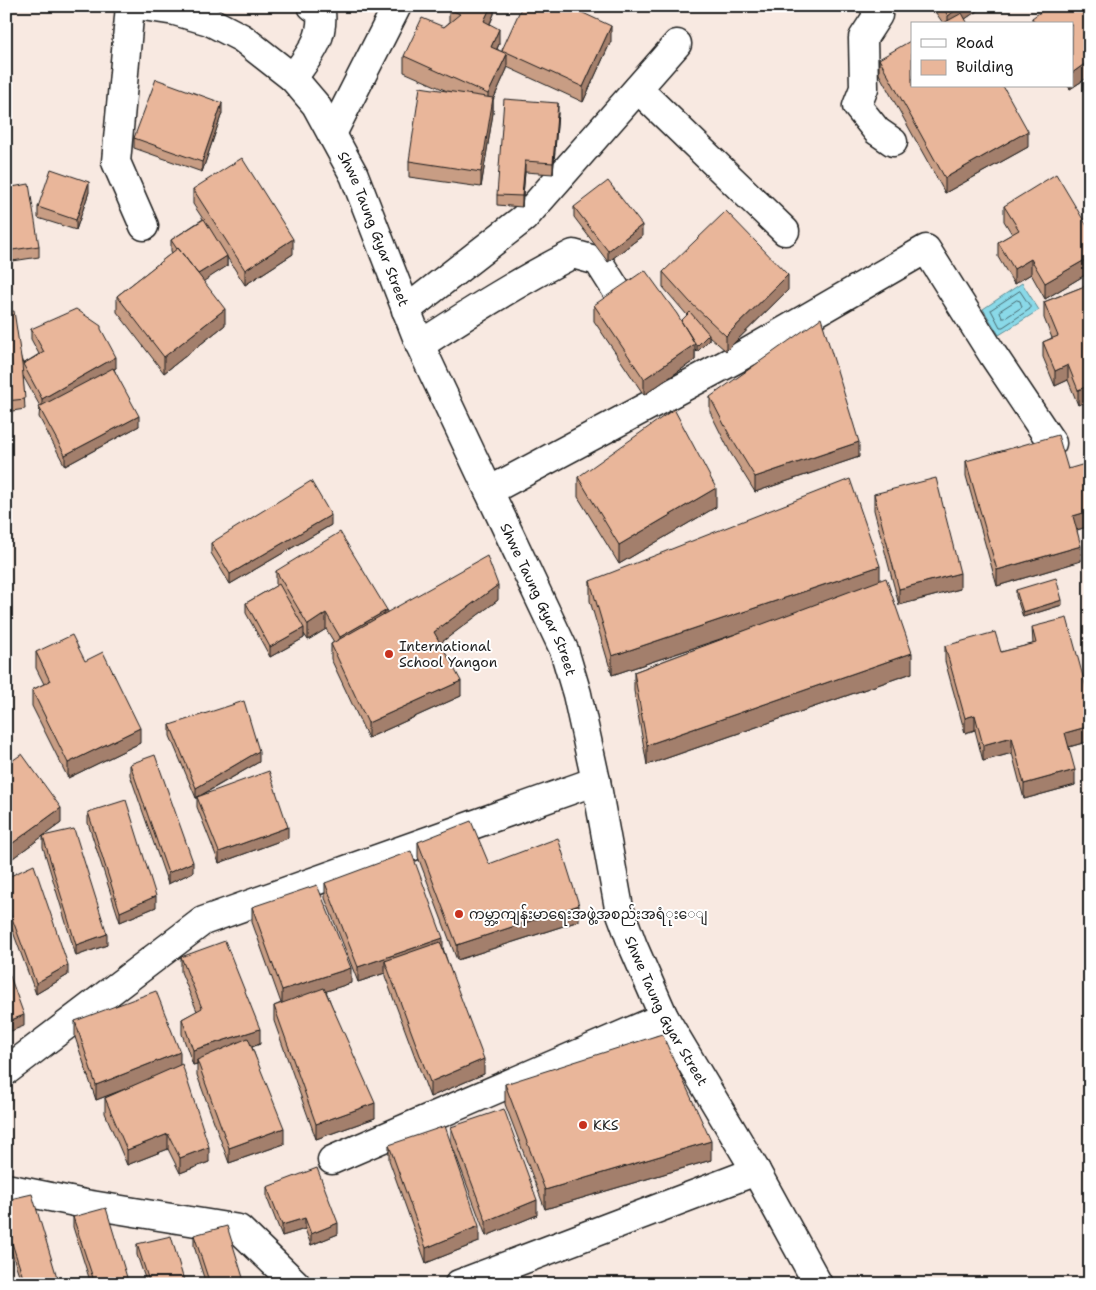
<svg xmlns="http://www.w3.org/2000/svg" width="1096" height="1290" font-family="'Shantell Sans','Noto Sans Myanmar',sans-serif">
  <rect width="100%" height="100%" fill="#f8e9e1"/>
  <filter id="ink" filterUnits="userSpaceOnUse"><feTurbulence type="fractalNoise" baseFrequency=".02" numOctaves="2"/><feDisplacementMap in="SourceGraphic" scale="10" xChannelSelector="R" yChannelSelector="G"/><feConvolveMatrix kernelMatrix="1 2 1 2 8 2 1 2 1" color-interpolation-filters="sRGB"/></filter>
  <g filter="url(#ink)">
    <path fill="#8ad9e8" stroke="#5e8d96" d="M1022 283 1039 310 999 335 983 309Z"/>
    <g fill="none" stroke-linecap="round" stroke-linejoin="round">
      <path stroke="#48686e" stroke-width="1" d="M1020 291 1030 306V309L1003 327H1000L991 310Z
        M1017 300 1020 301 1022 307 1005 318H1002L1000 311Z"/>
      <defs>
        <g id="minor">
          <path d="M130 6 116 162 144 226"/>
          <path id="s1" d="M143 6 175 11 209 21 242 38 293 78 316 105 354 175 420 345 564 650 577 694 596 781 619 908 633 946 664 1017 756 1171 818 1284"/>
          <path d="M874 6 878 15 863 38 864 88 857 106 877 131 893 142"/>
          <path d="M293 78C308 56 324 40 321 12L312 6"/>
          <path d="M638 89 785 231"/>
          <path d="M332 134 397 6"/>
          <path d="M406 310 524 218 677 44"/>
          <path d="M420 345C470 312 519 281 573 254L598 261 617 291"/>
          <path d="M489 491 736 359 926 249 993 355 1052 443"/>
          <path d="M6 1071 203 921 596 781"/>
          <path d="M332 1160 664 1017"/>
          <path d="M6 1188 85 1204 239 1229 296 1284"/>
          <path d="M459 1284 756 1171"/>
        </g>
      </defs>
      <use href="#minor" stroke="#1c1c1c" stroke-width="31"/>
      <use href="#minor" stroke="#fff" stroke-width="28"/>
    </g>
    <path fill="#c89d84" stroke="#1c1c1c" d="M494 6V14L490 24 499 44 497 49 502 52V50L611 41 583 102 507 67V69L493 100V113L481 187 409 177V161L447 91 404 72V56L449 23V9Z
      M931 6H984L965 19 943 23Z
      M1090 6V76L1070 89 1068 86H1072V24H1032V18Z
      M879 59 1028 147 945 193 879 74Z
      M222 113 202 172 134 148V138Z
      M558 113 553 174 525 172 522 207 497 205V195Z
      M6 176 7 188 39 246V257L6 262Z
      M193 189 293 254 245 285 227 257V266L203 281 225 325 164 373 117 312V296L172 253 171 251V240L203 219 193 204Z
      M89 192 76 230 38 218V207Z
      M1004 206 1090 231V272L1045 299 1031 274 1014 284 998 257V242L1012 234 1004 221Z
      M574 207 642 236 608 262 574 217Z
      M663 272 788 290 726 351 709 336V340L697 352 695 350V360L644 395 594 321V305L681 321 687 315 663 287Z
      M1090 284 1078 405 1068 380 1055 386 1043 357V342L1052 338 1044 318V302Z
      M6 312 23 364 39 354 31 339V329L101 330 116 368 114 369 139 426 65 466 39 417 40 406 23 376 25 409 6 412Z
      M710 397 859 457 755 492 730 452 710 412Z
      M966 461 1068 469 1090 479V526L1077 530 1081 561 997 586 966 476Z
      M578 477 716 507 619 564 578 497Z
      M874 494 960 589 899 605 874 510Z
      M331 525 230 584 211 553V543Z
      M276 571 387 613 498 600 440 643 461 696 368 738 331 659V644L334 642 326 629 308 640 304 634V638L270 657 246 613V603L276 586Z
      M590 581H880L912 673 647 765 634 691V672L739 633 612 675 590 601Z
      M1016 590 1062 605 1023 617 1016 596Z
      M1032 627 1090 702V741L1069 747 1075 785 1024 799 1012 753 983 761 975 730 965 733 945 661V646L1001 652 1033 644Z
      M36 652 140 743 68 778 32 706V690L44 684 36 668Z
      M170 725 259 762 202 795 288 838 219 863 197 807V798H196L170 736Z
      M130 764 193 872 168 884 130 775Z
      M6 765 61 823 43 836 107 945 76 956 43 847V836L6 863Z
      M88 812 156 907 120 922 88 823Z
      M418 842 489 864 579 921 457 960 418 857Z
      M6 878 68 975 36 994 6 913Z
      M325 883 443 948 484 1074 430 1097 385 976V973L358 982 325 898Z
      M252 907 351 983 326 991 375 1118 316 1139 274 1021V1006L281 1003 252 922Z
      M181 957 260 1044 252 1047 284 1144 229 1163 197 1075V1064L193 1065 182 1034V1019L197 1011 181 972Z
      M75 1021 180 1065 209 1162 180 1173 168 1149 127 1165 105 1113V1098L128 1088 96 1100 75 1037Z
      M505 1084 711 1160 545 1209 505 1104Z
      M451 1127 537 1215 486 1236 451 1142Z
      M389 1145 479 1242 426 1263 389 1160Z
      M267 1187 338 1234 311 1245 305 1229 282 1236 267 1198Z
      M6 1200 59 1284H22L6 1235Z
      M73 1217 129 1284H91L73 1227Z
      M194 1235 245 1284H206L194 1246Z
      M137 1244 185 1284H147L137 1255Z"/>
    <path fill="#a37f6c" stroke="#1c1c1c" d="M491 6H494V14L484 37V21Z
      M961 6H984L958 24H948V16Z
      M611 26V41L583 102V87Z
      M499 29V44L491 62V47Z
      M507 54V69L493 100V113L481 187V172L488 110V94Z
      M1090 60V76L1070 89V86H1072V73Z
      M222 103V113L202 172V162Z
      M558 103V113L553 174V163Z
      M1028 131V147L945 193V178Z
      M525 161V172L522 207V196Z
      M89 182V192L76 230V220Z
      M642 225V236L608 262V251Z
      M293 239V254L245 285V270Z
      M227 256V266L195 287V276Z
      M1090 257V272L1045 299V283Z
      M1031 259V274L1014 284V269Z
      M788 275V290L726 351V336Z
      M225 309V325L164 373V357Z
      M709 334V340L697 352V346Z
      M695 344V360L644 395V379Z
      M116 357V368L42 409V399Z
      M1068 365V380L1055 386V371Z
      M1090 385V401L1078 405V390Z
      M139 416V426L65 466V455Z
      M859 442V457L755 492V477Z
      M716 488V507L619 564V545Z
      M1090 511V526L1073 531V516Z
      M331 515V525L230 584V574Z
      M1081 546V561L997 586V570Z
      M880 566V586L612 675V656Z
      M960 573V589L899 605V589Z
      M498 585V600L434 648V632Z
      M1062 600V605L1023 617V612Z
      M387 610V625L340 653V637Z
      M326 613V629L308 640V625Z
      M304 628V638L270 657V647Z
      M912 653V673L647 765V745Z
      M461 681V696L368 738V723Z
      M975 715V730L965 733V718Z
      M1090 726V741L1065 748V733Z
      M140 728V743L68 778V763Z
      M1012 737V753L983 761V745Z
      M259 751V762L196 798V788Z
      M1075 770V785L1024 799V784Z
      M61 808V823L6 863V848Z
      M288 827V838L219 863V852Z
      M193 862V872L168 884V873Z
      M156 896V907L120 922V912Z
      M579 905V921L457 960V945Z
      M107 934V945L76 956V945Z
      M443 938V953L385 961V973L358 982V967Z
      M68 965V975L36 994V983Z
      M351 968V983L282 1006V990Z
      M24 1015V1026L6 1033V1022Z
      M260 1029V1044L198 1064 197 1060V1064L193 1065V1050Z
      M180 1052V1068L96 1100V1085Z
      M484 1059V1074L430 1097V1082Z
      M375 1103V1118L316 1139V1124Z
      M284 1128V1144L229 1163V1148Z
      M168 1134V1149L127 1165V1150Z
      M711 1141V1160L545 1209V1190Z
      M209 1147V1162L180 1173V1158Z
      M537 1200V1215L486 1236V1221Z
      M305 1218V1229L282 1236V1225Z
      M338 1223V1234L311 1245V1234Z
      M479 1226V1242L426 1263V1248Z"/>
    <path fill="#e9b69a" stroke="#1c1c1c" d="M451 6H491L484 21 499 29 491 47 507 54 488 94 404 56 422 18 444 27 460 14 449 9Z
      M522 6H568L611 26 583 87 502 50Z
      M942 6H961L948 16Z
      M1049 6H1090V60L1072 73V24H1036L1032 18Z
      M962 13 968 24H942Z
      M912 40V86H1003L1028 131 945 178 879 59Z
      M156 79 222 103 202 162 134 138Z
      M420 87 493 98 481 172 409 161Z
      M504 99 558 103 553 163 525 161 522 196 497 195Z
      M242 158 293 239 245 270 193 189Z
      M51 169 89 182 76 220 38 207Z
      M1056 174 1090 231V257L1045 283 1031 259 1014 269 998 242 1019 230 1004 206Z
      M608 181 642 225 608 251 574 207Z
      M29 184 39 246 6 251V188Z
      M726 211 788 275 726 336 690 302 663 272Z
      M204 219 227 256 198 274 178 248 177 249 171 240Z
      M178 248 225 309 164 357 117 296Z
      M645 270 677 314 695 344 644 379 594 305Z
      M1090 284V385L1078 390 1068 365 1055 371 1043 342 1058 336 1044 302Z
      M76 309 101 326V329L116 357 42 399 23 364 44 352 31 329Z
      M14 311 22 364 25 399 6 401V312Z
      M690 312 709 334 697 346 681 321Z
      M821 318 859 442 755 477 730 436 710 397Z
      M113 368 139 416 65 455 39 407Z
      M674 409 716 488 619 545 578 477Z
      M1058 435 1068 469 1085 464 1090 479V511L1073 516 1081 546 997 570 966 461Z
      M936 478 960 573 899 589 874 494Z
      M850 479 880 566 612 656 590 581Z
      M311 481 331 515 230 574 211 543Z
      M340 532 387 610 340 637 326 613 308 625 276 571Z
      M487 556 498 585 434 632 461 681 368 723 331 644Z
      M886 578 912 653 647 745 634 672Z
      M1056 578 1062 600 1023 612 1016 590Z
      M279 584 304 628 270 647 246 603Z
      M1067 618 1090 702V726L1065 733 1075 770 1024 784 1012 737 983 745 975 715 965 718 945 646 995 632 1001 652 1036 643 1032 627Z
      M72 635 85 661 103 652 140 728 68 763 32 690 50 681 36 652Z
      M244 701 259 751 196 788 170 725Z
      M22 754 61 808 6 848V765Z
      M155 755 193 862 168 873 130 764Z
      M269 771 288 827 219 852 197 797Z
      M126 800 156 896 120 912 88 812Z
      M471 821 489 864 558 838 579 905 457 945 418 842Z
      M74 829 107 934 76 945 43 836Z
      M411 851 443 938 358 967 325 883Z
      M34 865 68 965 36 983 6 902V878Z
      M317 885 351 968 282 990 252 907Z
      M225 941 260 1029 193 1050 182 1019 202 1008 181 957Z
      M440 942 484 1059 430 1082 385 961Z
      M6 965 24 1015 6 1022Z
      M324 988 375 1103 316 1124 274 1006Z
      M156 991 180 1052 96 1085 75 1021Z
      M662 1034 711 1141 545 1190 505 1084Z
      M248 1038 284 1128 229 1148 197 1060Z
      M182 1064 209 1147 180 1158 168 1134 127 1150 105 1098Z
      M504 1109 537 1200 486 1221 451 1127Z
      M445 1126 479 1226 426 1248 389 1145Z
      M317 1168 338 1223 311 1234 305 1218 282 1225 267 1187Z
      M32 1194 59 1284H25L6 1224V1200Z
      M106 1208 129 1284H95L73 1217Z
      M227 1226 245 1284H210L194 1235Z
      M171 1236 185 1284H150L137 1244Z"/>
  </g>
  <g fill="#c8321e" stroke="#fff" stroke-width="2">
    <circle cx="389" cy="654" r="5"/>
    <circle cx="459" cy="914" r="5"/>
    <circle cx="583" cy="1125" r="5"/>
  </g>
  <g text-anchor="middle" stroke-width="4" stroke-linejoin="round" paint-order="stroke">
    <g font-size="14" fill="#1c1c1c" stroke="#fff">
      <text dy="5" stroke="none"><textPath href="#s1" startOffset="342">Shwe Taung Gyar Street</textPath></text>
      <text dy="5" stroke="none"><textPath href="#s1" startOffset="748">Shwe Taung Gyar Street</textPath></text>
      <text dy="5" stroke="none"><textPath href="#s1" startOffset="1182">Shwe Taung Gyar Street</textPath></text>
    </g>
    <g font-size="14" fill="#1c1c1c" stroke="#fff" text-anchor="start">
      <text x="399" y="651">International<tspan x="399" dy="16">School Yangon</tspan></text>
      <text x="469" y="919">ကမ္ဘာ့ကျန်းမာရေးအဖွဲ့အစည်းအရံုးေျ</text>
      <text x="593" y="1130">KKS</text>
    </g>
  </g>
  <rect width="1096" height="1290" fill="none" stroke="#fff" stroke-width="25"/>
  <rect x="12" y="12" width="1071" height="1265" fill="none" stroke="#1c1c1c" stroke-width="2" filter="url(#ink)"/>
  <rect x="911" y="22" width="162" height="65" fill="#ffffff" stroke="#a4a4a4"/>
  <rect x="921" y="39" width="25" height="8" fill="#ffffff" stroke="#a4a4a4"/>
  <text x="956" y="48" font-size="15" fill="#1c1c1c">Road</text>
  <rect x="921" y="60" width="25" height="15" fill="#e9b69a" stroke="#a4a4a4"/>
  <text x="956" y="72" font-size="15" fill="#1c1c1c">Building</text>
</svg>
